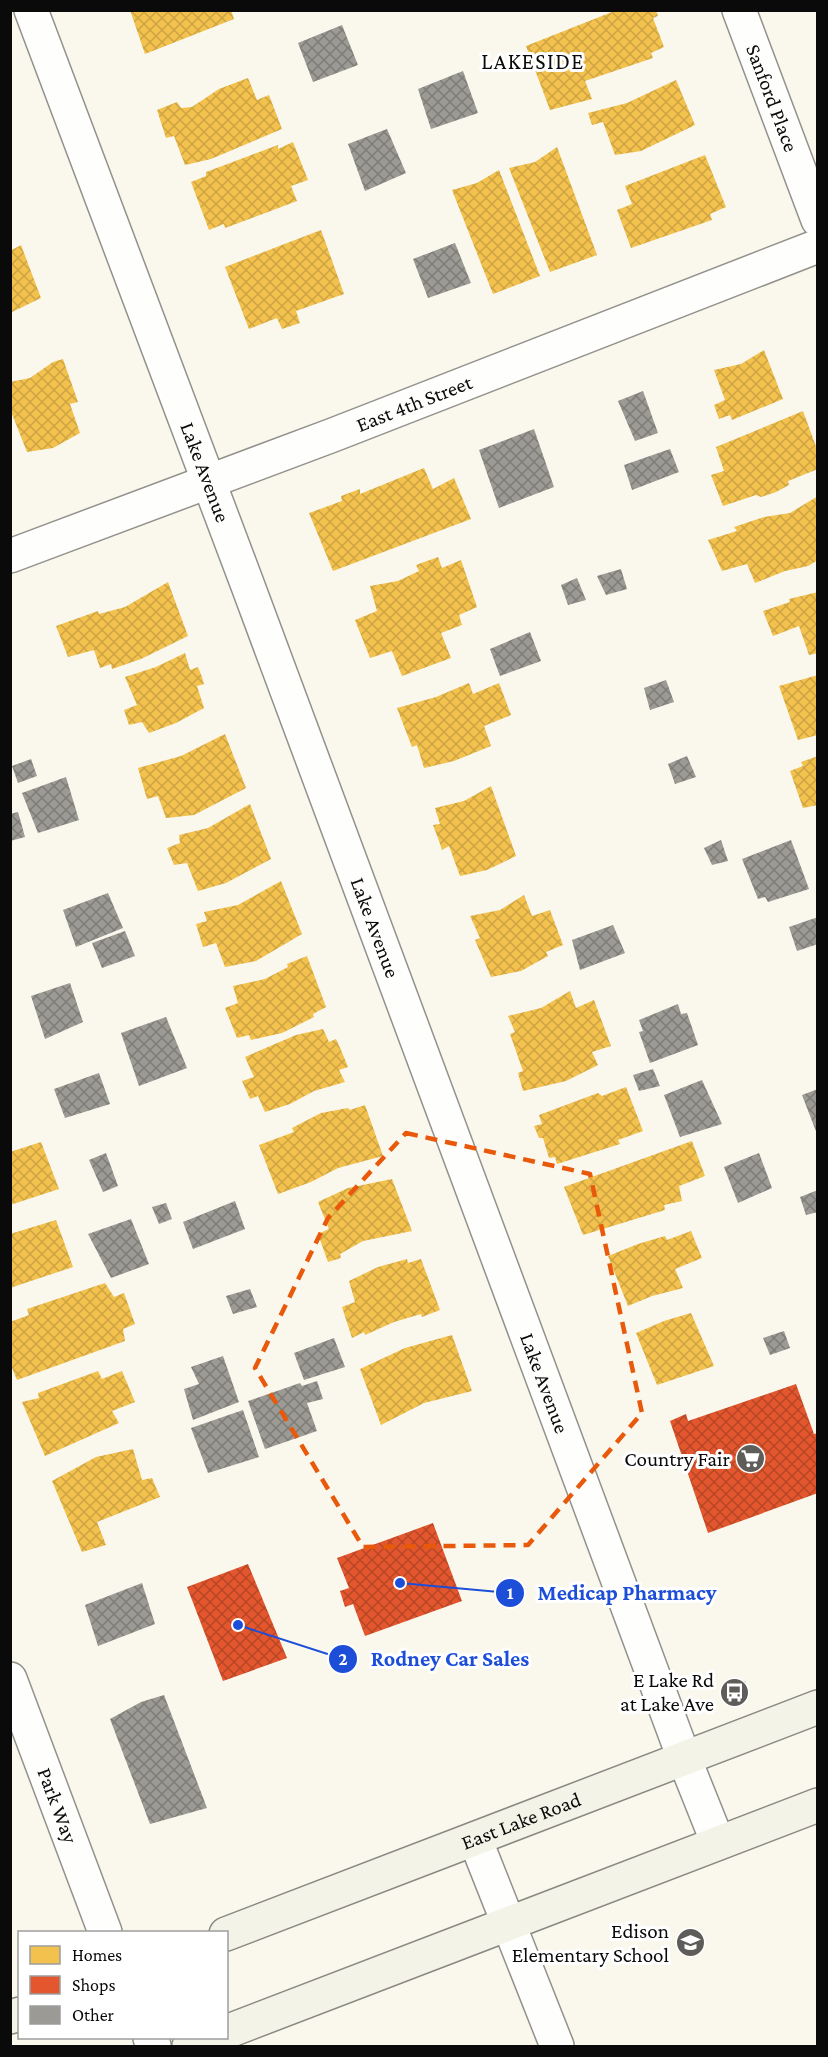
<svg xmlns="http://www.w3.org/2000/svg" width="828" height="2057" font-family="'Crimson Pro',serif">
  <defs>
    <pattern id="homes-cross-hatch" width="8" height="8" patternUnits="userSpaceOnUse" patternTransform="scale(1.5)"><rect width="8" height="8" fill="#f2c14e"/><path d="M0 0l8 8M0 8l8-8" fill="none" stroke="#cea443"/></pattern>
    <pattern id="shops-cross-hatch" width="8" height="8" patternUnits="userSpaceOnUse" patternTransform="scale(1.5)"><rect width="8" height="8" fill="#e4572e"/><path d="M0 0l8 8M0 8l8-8" fill="none" stroke="#b74625"/></pattern>
    <pattern id="building-cross-hatch" width="8" height="8" patternUnits="userSpaceOnUse" patternTransform="scale(1.5)"><rect width="8" height="8" fill="#9c9a94"/><path d="M0 0l8 8M0 8l8-8" fill="none" stroke="#7d7c77"/></pattern>
  </defs>
  <rect width="100%" height="100%" fill="#faf8ed"/>
  <path fill="url(#homes-cross-hatch)" d="M130 10H231L234 19 145 54Z
    M617 10H656L658 16 653 18 664 47 651 53 653 58 585 81 592 99 550 110 526 46Z
    M248 78 257 100 269 95 282 129 211 159 185 165 174 136 166 138 157 110 177 102 181 108 192 107 219 89Z
    M676 80 695 125 641 151 615 155 603 122 592 125 588 113 627 103Z
    M293 142 308 180 291 186 297 201 225 228 224 224 209 230 191 182 206 176V172L278 145V149Z
    M557 147 597 255 550 272 509 168 535 162Z
    M705 155 726 207 710 214 712 220 631 248 617 210 632 204 625 186Z
    M499 170 540 276 493 294 452 190 477 183Z
    M321 230 344 294 296 311 300 323 282 329 277 318 249 329 225 267Z
    M21 245 41 298 10 313V251Z
    M764 350 783 399 732 420 730 415 719 419 714 405 725 400 714 370 741 364Z
    M63 359 78 402 70 404 80 433 53 448 27 452 10 409V382L30 378 53 362Z
    M803 411 818 452V469L788 481 789 485 776 492 761 497 756 495 723 506 711 475 724 471 716 447Z
    M424 468 433 489 454 478 471 519 333 571 309 513 342 501 341 496 360 489V494Z
    M818 496V560L808 566 785 571 755 583 747 564 722 571 708 540 737 531 734 527 764 517 790 513Z
    M438 557 442 568 461 560 477 607 459 615 462 625 441 633 451 658 402 676 392 651 370 658 355 620 377 611 370 586 398 581 419 571 416 565Z
    M168 582 188 636 141 659 112 669 111 664 100 668 94 650 68 657 56 626 98 611 99 614 125 607Z
    M818 592V653L809 655 799 626 773 636 763 611 790 602 789 599Z
    M185 653 190 670 198 667 202 677 204 684 197 686 204 708 176 723 149 733 142 722 129 725 124 710 137 705 125 677 156 667Z
    M818 675V735L798 740 779 686Z
    M469 683 473 694 499 683 511 715 484 726 491 746 454 761 424 768 417 745 412 747 397 708 436 697Z
    M225 734 246 788 194 815 166 818 158 796 147 799 138 768 181 756Z
    M818 756V805L803 808 790 771 803 766 801 762Z
    M491 786 516 856 487 870 460 876 449 846 442 850 439 841 433 825 440 824 435 808 464 801Z
    M250 804 271 859 226 883 198 891 187 863 174 865 167 848 180 843 179 835 208 828Z
    M281 881 302 934 256 961 225 967 216 943 203 947 196 924 207 921 204 912 238 905Z
    M524 895 532 916 550 910 563 945 546 952 548 956 521 971 491 977 475 940 480 938 470 916 500 910Z
    M307 956 326 1007 313 1014 314 1017 282 1033 251 1040 249 1035 237 1038 225 1008 238 1003 233 986 265 979 288 967 287 964Z
    M570 991 576 1008 594 1000 611 1046 592 1052 598 1065 566 1081 523 1091 518 1073 523 1071 510 1034 515 1032 508 1016 541 1008Z
    M323 1029 329 1042 336 1039 341 1050 348 1067 339 1070 345 1082 314 1091 290 1104 265 1112 258 1096 250 1099 242 1081 254 1077 245 1057 296 1035Z
    M626 1087 643 1131 618 1140 620 1144 557 1164 555 1157 549 1158 543 1138H539L534 1126 542 1124 539 1115 598 1093 602 1096Z
    M365 1105 383 1156 338 1168 311 1182 278 1194 259 1145 294 1132 292 1128 321 1113 348 1108 350 1110Z
    M692 1141 705 1176 679 1186 682 1201 664 1205 665 1210 583 1235 564 1187Z
    M41 1142 59 1189 10 1205V1152Z
    M392 1179 412 1231 363 1241 340 1254 341 1258 328 1262 318 1234 329 1229 318 1202 348 1188Z
    M56 1220 73 1267 10 1288V1234Z
    M691 1231 702 1258 675 1269 683 1288 652 1296 628 1306 608 1256 638 1244 665 1236 667 1240Z
    M407 1259 408 1263 421 1259 440 1310 422 1317 421 1314 394 1322 365 1335 364 1332 352 1338 342 1307 355 1302 349 1281 378 1267Z
    M105 1283 114 1297 124 1293 135 1324 123 1329 125 1341 17 1380 10 1363V1322L29 1315 27 1309Z
    M691 1313 714 1366 657 1385 636 1333 664 1321Z
    M452 1335 472 1391 424 1403 381 1425 360 1369 405 1348Z
    M98 1371 102 1379 122 1371 135 1402 112 1411 119 1423 45 1456 22 1402 39 1398 38 1393Z
    M133 1449 142 1480 152 1478 160 1497 97 1522 106 1545 82 1552 52 1481 96 1457Z"/>
  <path fill="url(#shops-cross-hatch)" d="M796 1384 814 1434 818 1433V1493L708 1533 670 1421 686 1414 688 1421Z
    M433 1523 462 1601 365 1636 353 1604 345 1607 340 1591 349 1588 337 1558Z
    M248 1564 287 1658 223 1681 187 1587Z"/>
  <path fill="url(#building-cross-hatch)" d="M342 25 358 65 313 82 298 43Z
    M463 71 478 113 431 129 418 89Z
    M387 129 406 173 365 191 348 144Z
    M455 243 471 283 428 298 413 259Z
    M643 391 658 433 635 441 618 401Z
    M534 429 554 487 499 508 479 450Z
    M670 449 679 472 632 490 624 465Z
    M621 569 627 589 606 595 597 576Z
    M577 578 586 600 568 605 561 585Z
    M530 632 541 661 500 676 490 649Z
    M666 680 674 702 650 710 644 688Z
    M687 756 696 777 675 784 668 764Z
    M31 759 37 776 18 783 12 766Z
    M66 777 79 820 38 833 22 793Z
    M18 812 25 837 10 841V814Z
    M721 840 728 861 712 865 704 848Z
    M791 840 809 889 768 902 765 897 758 899 742 859Z
    M108 893 123 928 76 947 63 910Z
    M818 917V944L797 951 789 927Z
    M613 925 625 953 580 970 572 940Z
    M125 931 135 956 102 968 92 943Z
    M70 983 83 1022 45 1039 31 996Z
    M678 1004 681 1014 687 1013 698 1045 650 1063 639 1032 643 1031 639 1020Z
    M166 1017 187 1068 139 1086 121 1033Z
    M653 1069 660 1086 639 1091 633 1075Z
    M99 1073 110 1104 65 1118 54 1089Z
    M702 1080 722 1124 680 1137 664 1095Z
    M818 1089V1134H817L802 1095Z
    M106 1153 118 1186 103 1192 89 1160Z
    M759 1153 772 1188 738 1203 724 1167Z
    M818 1190V1212L806 1215 800 1197Z
    M235 1201 245 1229 193 1249 183 1222Z
    M166 1203 172 1219 159 1224 152 1207Z
    M131 1219 149 1264 111 1278 88 1234Z
    M250 1289 257 1307 233 1314 226 1296Z
    M784 1331 790 1348 770 1355 763 1338Z
    M334 1338 345 1367 304 1380 294 1353Z
    M223 1356 239 1402 193 1420 184 1389 199 1384 191 1367Z
    M317 1381 323 1399 307 1403 317 1431 265 1449 248 1401 300 1383 302 1386Z
    M243 1410 259 1457 208 1473 191 1428Z
    M142 1583 155 1624 98 1646 85 1605Z
    M745 1681 748 1691 726 1698 723 1689Z
    M164 1695 207 1808 150 1824 110 1719 141 1702Z"/>
  <g fill="none" stroke-linecap="round" stroke-linejoin="round">
    <defs>
      <g id="minor">
        <path id="s1" d="M31 10 248 586 684 1758 718 1843"/>
        <path id="s2" d="M739 10 818 220"/>
        <path id="s3" d="M10 556 333 435 818 246"/>
        <path id="s4" d="M10 1679 105 1932"/>
        <path d="M475 1839 557 2046"/>
        <path d="M150 2038 154 2046"/>
      </g>
      <g id="secondary">
        <path id="s5" d="M226 1934 818 1707"/>
        <path d="M10 2017 20 2014"/>
        <path d="M226 2032 818 1805"/>
        <path d="M189 2046 212 2038"/>
      </g>
    </defs>
    <use href="#minor" stroke="#92918c" stroke-width="36"/>
    <use href="#secondary" stroke="#898883" stroke-width="36"/>
    <use href="#minor" stroke="#fefefc" stroke-width="33"/>
    <use href="#secondary" stroke="#f4f3e8" stroke-width="33"/>
  </g>
  <path fill="none" stroke="#e8590c" stroke-width="4.5" stroke-dasharray="12 8" stroke-linejoin="round" d="M406 1133 590 1174 642 1413 528 1545 363 1547 255 1368 328 1218Z"/>
  <defs>
    <symbol id="supermarket-disc" viewBox="-11 -11 22 22"><circle r="9.5" fill="#5e5d59" stroke="#fff"/><path d="M-6-5.5h2.5l.6 2H6L4.5 2H-2.5L-4.4-4H-6ZM-1.5 3.2a1.3 1.3 0 1 0 .1 0ZM3 3.2a1.3 1.3 0 1 0 .1 0Z" fill="#fff"/></symbol>
    <symbol id="bus-disc" viewBox="-11 -11 22 22"><circle r="9.5" fill="#5e5d59" stroke="#fff"/><path d="M-5-6H5V4H4V6H2V4H-2V6H-4V4H-5ZM-3.5-4V0h7V-4ZM-3.5 1.2v1.5H-2V1.2ZM2 1.2v1.5H3.5V1.2Z" fill="#fff"/></symbol>
    <symbol id="school-disc" viewBox="-11 -11 22 22"><circle r="9.5" fill="#5e5d59" stroke="#fff"/><path d="M0-5L7-2L0 1L-7-2ZM-4 1L0 2.5L4 1V4Q0 6-4 4Z" fill="#fff"/></symbol>
  </defs>
  <g fill-rule="evenodd">
    <use href="#supermarket-disc" x="734" y="1442" width="33" height="33"/>
    <use href="#bus-disc" x="718" y="1676" width="33" height="33"/>
    <use href="#school-disc" x="674" y="1926" width="33" height="33"/>
  </g>
  <g text-anchor="middle" stroke-width="6" stroke-linejoin="round" paint-order="stroke">
    <g font-size="21" fill="#0a0a0a" stroke="#fff">
      <text dy="7" stroke="none"><textPath href="#s2" startOffset="94">Sanford Place</textPath></text>
      <text dy="7" stroke="none"><textPath href="#s3" startOffset="432">East 4th Street</textPath></text>
      <text dy="7" stroke="none"><textPath href="#s1" startOffset="494">Lake Avenue</textPath></text>
      <text dy="7" stroke="none"><textPath href="#s1" startOffset="980">Lake Avenue</textPath></text>
      <text dy="7" stroke="none"><textPath href="#s1" startOffset="1466">Lake Avenue</textPath></text>
      <text dy="7" stroke="none"><textPath href="#s4" startOffset="135">Park Way</textPath></text>
      <text dy="7" stroke="none"><textPath href="#s5" startOffset="316">East Lake Road</textPath></text>
    </g>
    <g font-size="21" fill="#0a0a0a" stroke="#fff" text-anchor="end">
      <text x="730" y="1466">Country Fair</text>
      <text x="714" y="1687">E Lake Rd<tspan x="714" dy="24">at Lake Ave</tspan></text>
      <text x="669" y="1938">Edison<tspan x="669" dy="24">Elementary School</tspan></text>
    </g>
    <g font-size="22" letter-spacing="1.5" fill="#0a0a0a" stroke="#fff">
      <text x="533" y="69">LAKESIDE</text>
    </g>
  </g>
  <path fill="none" stroke="#1d4ed8" stroke-width="2" d="M400 1583L510 1593M238 1625L343 1659"/>
  <g fill="#1d4ed8" stroke="#fff" stroke-width="2">
    <circle cx="400" cy="1583" r="6"/>
    <circle cx="238" cy="1625" r="6"/>
    <circle cx="510" cy="1593" r="15"/>
    <circle cx="343" cy="1659" r="15"/>
  </g>
  <g font-size="18" text-anchor="middle" font-weight="bold" fill="#fff">
    <text x="510" y="1599">1</text>
    <text x="343" y="1665">2</text>
  </g>
  <g font-size="22" text-anchor="middle" font-weight="bold" fill="#1d4ed8" stroke="#fff" stroke-width="6" stroke-linejoin="round" paint-order="stroke">
    <text x="627" y="1600">Medicap Pharmacy</text>
    <text x="450" y="1666">Rodney Car Sales</text>
  </g>
  <rect width="828" height="2057" fill="none" stroke="#0a0a0a" stroke-width="24"/>
  <rect x="18" y="1931" width="210" height="108" fill="#ffffff" stroke="#9d9d9d" stroke-width="1.5"/>
  <rect x="30" y="1946" width="30" height="18" fill="#f2c14e" stroke="#9d9d9d" stroke-width="1.5"/>
  <text x="72" y="1961" font-size="18" fill="#0a0a0a">Homes</text>
  <rect x="30" y="1976" width="30" height="18" fill="#e4572e" stroke="#9d9d9d" stroke-width="1.5"/>
  <text x="72" y="1991" font-size="18" fill="#0a0a0a">Shops</text>
  <rect x="30" y="2006" width="30" height="18" fill="#9c9a94" stroke="#9d9d9d" stroke-width="1.5"/>
  <text x="72" y="2021" font-size="18" fill="#0a0a0a">Other</text>
</svg>
